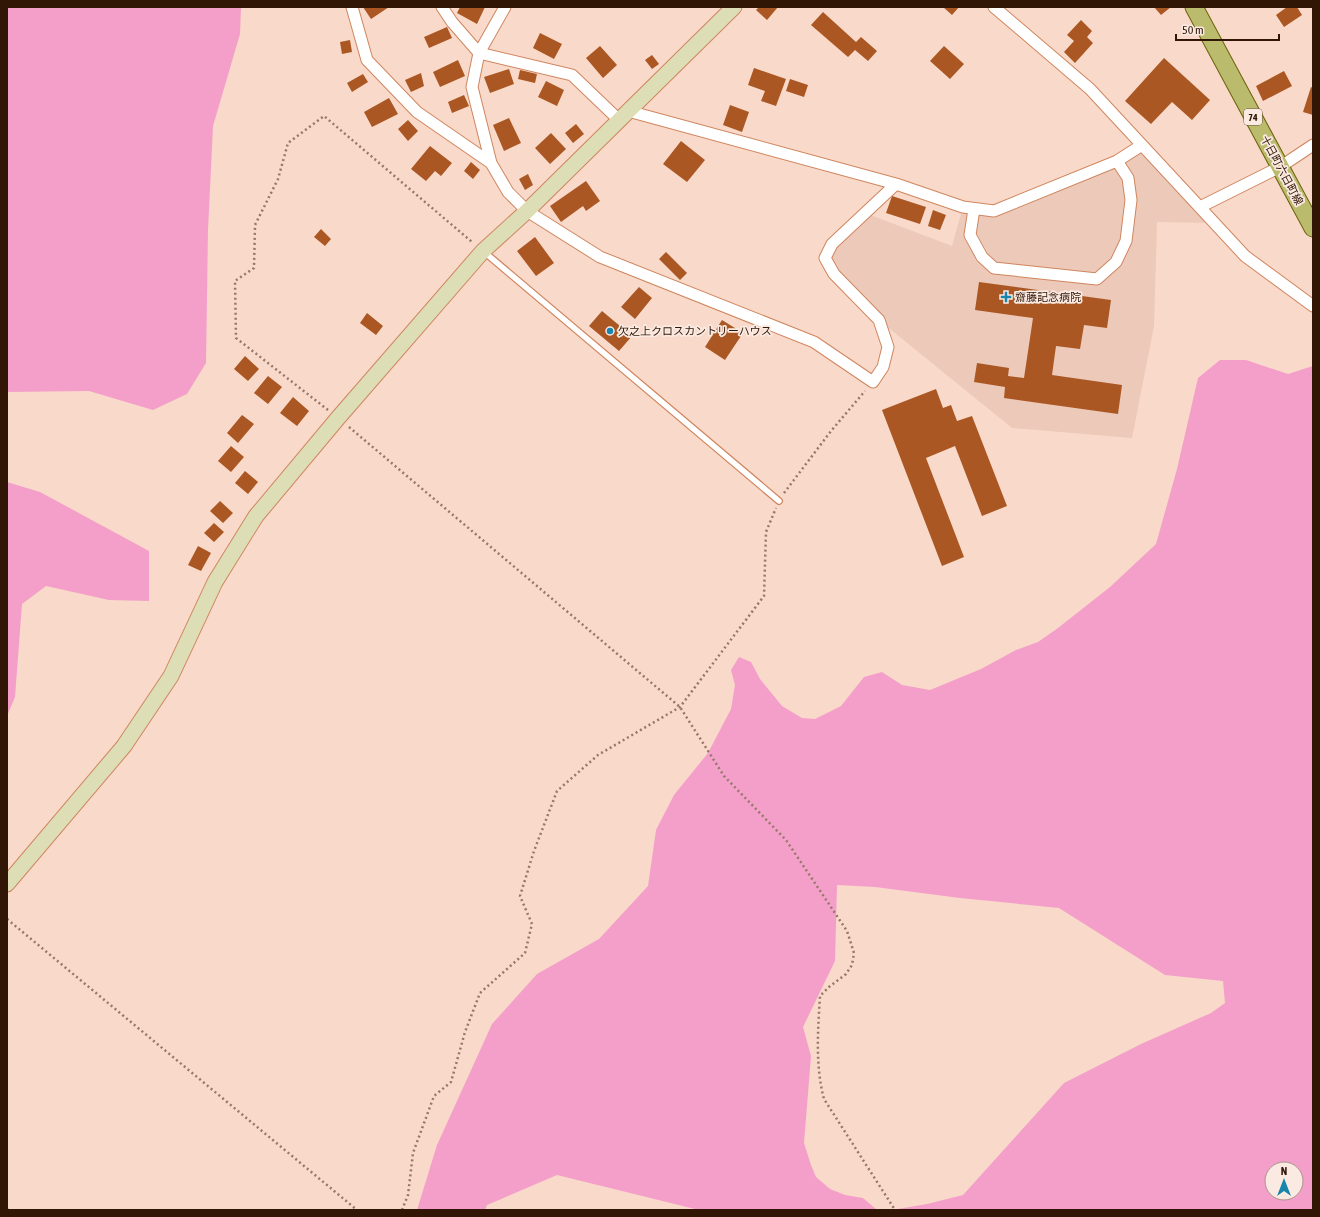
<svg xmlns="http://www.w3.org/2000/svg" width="1320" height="1217" font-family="'Asap Condensed','Noto Sans JP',sans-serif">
  <rect width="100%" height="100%" fill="#f9d9c9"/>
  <path fill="#ecc9b9" d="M1142 145 1215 223 1157 222 1154 326 1132 438 1012 428 879 320 825 258 865 213 952 246 963 207 995 211Z"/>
  <path fill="#f49fca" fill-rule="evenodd" d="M7 7H241L240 34 213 126 208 230 206 363 187 394 153 410 89 391 7 392Z
    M1220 360H1246L1288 374 1313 366V1210H892L927 1204 963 1195 1064 1083 1141 1044 1211 1013 1225 1003 1223 981 1165 975 1059 908 960 898 875 887 837 885 835 961 803 1027 811 1056 804 1143 811 1165 816 1177 830 1189 845 1195 863 1198 877 1210H699L557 1175 487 1205 485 1210H417L437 1145 492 1024 537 974 599 939 648 886 656 830 674 795 708 753 731 709 735 685 731 670 739 657 751 662 760 679 782 706 802 718 815 719 841 706 864 677 882 672 902 685 930 690 981 669 1016 650 1038 642 1058 628 1110 587 1156 544 1177 469 1198 378ZM1272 1169H1296V1193H1272Z
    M7 482 40 492 149 551V601L109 600 46 586 22 604 15 697 7 716Z"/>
  <path fill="#aa5723" d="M363 7H389L371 19Z
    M460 7H485L477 24 457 13Z
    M759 7H778L767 20 756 10Z
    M943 7H959L952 15Z
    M1154 7H1171L1161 15Z
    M1287 7H1297L1302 15 1284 27 1276 15Z
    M823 12 856 42 861 37 877 51 868 61 855 50 848 57 811 25Z
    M1081 20 1092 31 1087 37 1093 43 1075 63 1064 52 1074 41 1067 35Z
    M447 27 452 38 429 48 424 37Z
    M540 33 562 44 554 59 533 48Z
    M350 40 352 52 342 54 340 42Z
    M600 46 617 65 603 78 586 58Z
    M944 46 964 64 950 79 930 61Z
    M652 55 659 64 652 69 645 60Z
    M1164 58 1210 100 1192 120 1172 102 1151 124 1125 101Z
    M458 60 465 76 440 87 433 72Z
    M754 68 786 79 776 106 761 101 765 91 748 85Z
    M509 69 514 84 490 93 484 77Z
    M520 70 537 74 535 83 518 79Z
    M1284 71 1292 86 1263 101 1256 86Z
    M421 73 424 86 411 92 405 80Z
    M363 74 368 82 352 92 347 83Z
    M790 79 808 85 804 97 786 91Z
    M546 81 564 90 557 106 538 97Z
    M1311 87 1313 88V115L1303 112Z
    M464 95 469 106 452 113 448 102Z
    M389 98 398 114 372 127 364 112Z
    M730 105 749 112 742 132 723 125Z
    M509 118 521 143 504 151 493 125Z
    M408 120 418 131 408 141 398 129Z
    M576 124 584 134 573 143 565 133Z
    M551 133 566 149 550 164 535 148Z
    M681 141 705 160 687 182 663 164Z
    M430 146 452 163 441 176 435 171 426 181 411 169Z
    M471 162 480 170 473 179 464 171Z
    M528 174 533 185 525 190 519 179Z
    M586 181 600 201 586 211 583 206 561 222 550 206Z
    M892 196 926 207 920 224 886 213Z
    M933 210 946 215 940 230 928 226Z
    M321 229 331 239 325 246 314 237Z
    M535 237 554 263 536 276 517 251Z
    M666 252 687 273 680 280 659 259Z
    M979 282 1111 300 1107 328 1084 325 1080 349 1056 346 1052 375 1122 385 1118 414 1004 398 1005 387 974 382 977 363 1009 368 1008 376 1024 378 1033 318 975 310Z
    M639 287 652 298 635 319 621 307Z
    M602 311 632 336 619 351 589 326Z
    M367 313 383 326 376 335 360 323Z
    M722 320 743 333 725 360 705 347Z
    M245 356 259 369 248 381 234 369Z
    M268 376 282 387 268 404 254 393Z
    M936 389 943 408 951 405 957 421 972 416 1007 506 982 516 955 446 926 458 964 557 942 566 882 410Z
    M293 397 309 411 297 426 280 413Z
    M242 415 254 424 238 443 227 433Z
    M231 446 244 457 231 472 218 461Z
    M245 471 258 482 248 494 235 483Z
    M220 501 233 513 223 523 210 511Z
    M214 523 224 532 214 542 204 533Z
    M198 546 211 553 201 571 188 565Z"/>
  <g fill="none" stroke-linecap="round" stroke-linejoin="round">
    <defs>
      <path id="lane" d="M483 251 779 501"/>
      <path id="street" d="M352 7 367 60 417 112 491 163 508 192 527 211 600 257 814 342 873 382 883 367 888 347 879 320 834 274 825 258 832 244 896 184
        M442 7 452 22 479 53 572 75 619 120
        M994 7 1090 89 1245 256 1313 306
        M628 111 896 184 963 207 994 211 1117 161 1142 145
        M491 163 472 87 479 53 505 7
        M1200 207 1280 167 1313 145
        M974 209 970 235 982 257 994 268 1097 279 1116 262 1126 241 1131 200 1128 178 1117 161"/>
      <path id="secondary" d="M7 884 124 746 171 676 215 582 256 516 338 418 483 251 527 211 734 7"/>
      <path id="primary" d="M1194 7 1313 228"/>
    </defs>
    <use href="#lane" stroke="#cf865f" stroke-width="8"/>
    <use href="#street" stroke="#cf865f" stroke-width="13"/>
    <use href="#secondary" stroke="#cf865f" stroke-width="17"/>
    <use href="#primary" stroke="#6d630a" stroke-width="19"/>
    <path stroke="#967868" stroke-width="2.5" stroke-dasharray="2 3" stroke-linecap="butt" d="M328 410 236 338 235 281 254 268 255 225 278 179 288 143 324 116 472 242
      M349 427 680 707 724 776 786 840 847 931 854 953 852 965 846 974 829 987 820 996C818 1030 815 1065 824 1099L895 1210
      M784 493 831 431 865 391
      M7 919 357 1210
      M7 1209 8 1210
      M402 1210 408 1195 413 1153 434 1096 451 1082 465 1032 480 993 525 953 532 924 520 896 534 851 557 791 598 755 680 707 764 596 766 532 776 508"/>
    <use href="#lane" stroke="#fff" stroke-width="5.5"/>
    <use href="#street" stroke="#fff" stroke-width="11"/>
    <use href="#secondary" stroke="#ddddb6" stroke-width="15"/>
    <use href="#primary" stroke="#bbbb6d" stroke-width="17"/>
  </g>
  <g fill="#1785ac" stroke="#faeae2" stroke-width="1.5">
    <path d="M1004 291h4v4h4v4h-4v4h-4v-4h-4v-4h4z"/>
    <circle cx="610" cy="331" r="4"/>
  </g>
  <g text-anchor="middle" stroke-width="3.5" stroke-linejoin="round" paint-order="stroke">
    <rect fill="#faeae2" stroke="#6d5547" stroke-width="1" x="1244" y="109" width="18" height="16" rx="3"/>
    <g font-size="10" font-weight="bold" fill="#311505">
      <text x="1253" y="121">74</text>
    </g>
    <g font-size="11" fill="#311505" stroke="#faeae2">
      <text transform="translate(1282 170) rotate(62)" y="4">十日町六日町線</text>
    </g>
    <g font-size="11" fill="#311505" stroke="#faeae2" text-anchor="start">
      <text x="1015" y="301">齋藤記念病院</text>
      <text x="618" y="335">欠之上クロスカントリーハウス</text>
    </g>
  </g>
  <rect width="1320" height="1217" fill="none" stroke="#311505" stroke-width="16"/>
  <g transform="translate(1284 1181)"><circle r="19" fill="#faeae2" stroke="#aa958a"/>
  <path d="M0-3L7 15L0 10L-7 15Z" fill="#1785ac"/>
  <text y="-6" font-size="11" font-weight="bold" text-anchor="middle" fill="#311505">N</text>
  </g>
  <path d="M1176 34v6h103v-6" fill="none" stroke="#311505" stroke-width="2"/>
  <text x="1182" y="34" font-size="12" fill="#311505" stroke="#faeae2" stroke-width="3" paint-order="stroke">50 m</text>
</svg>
